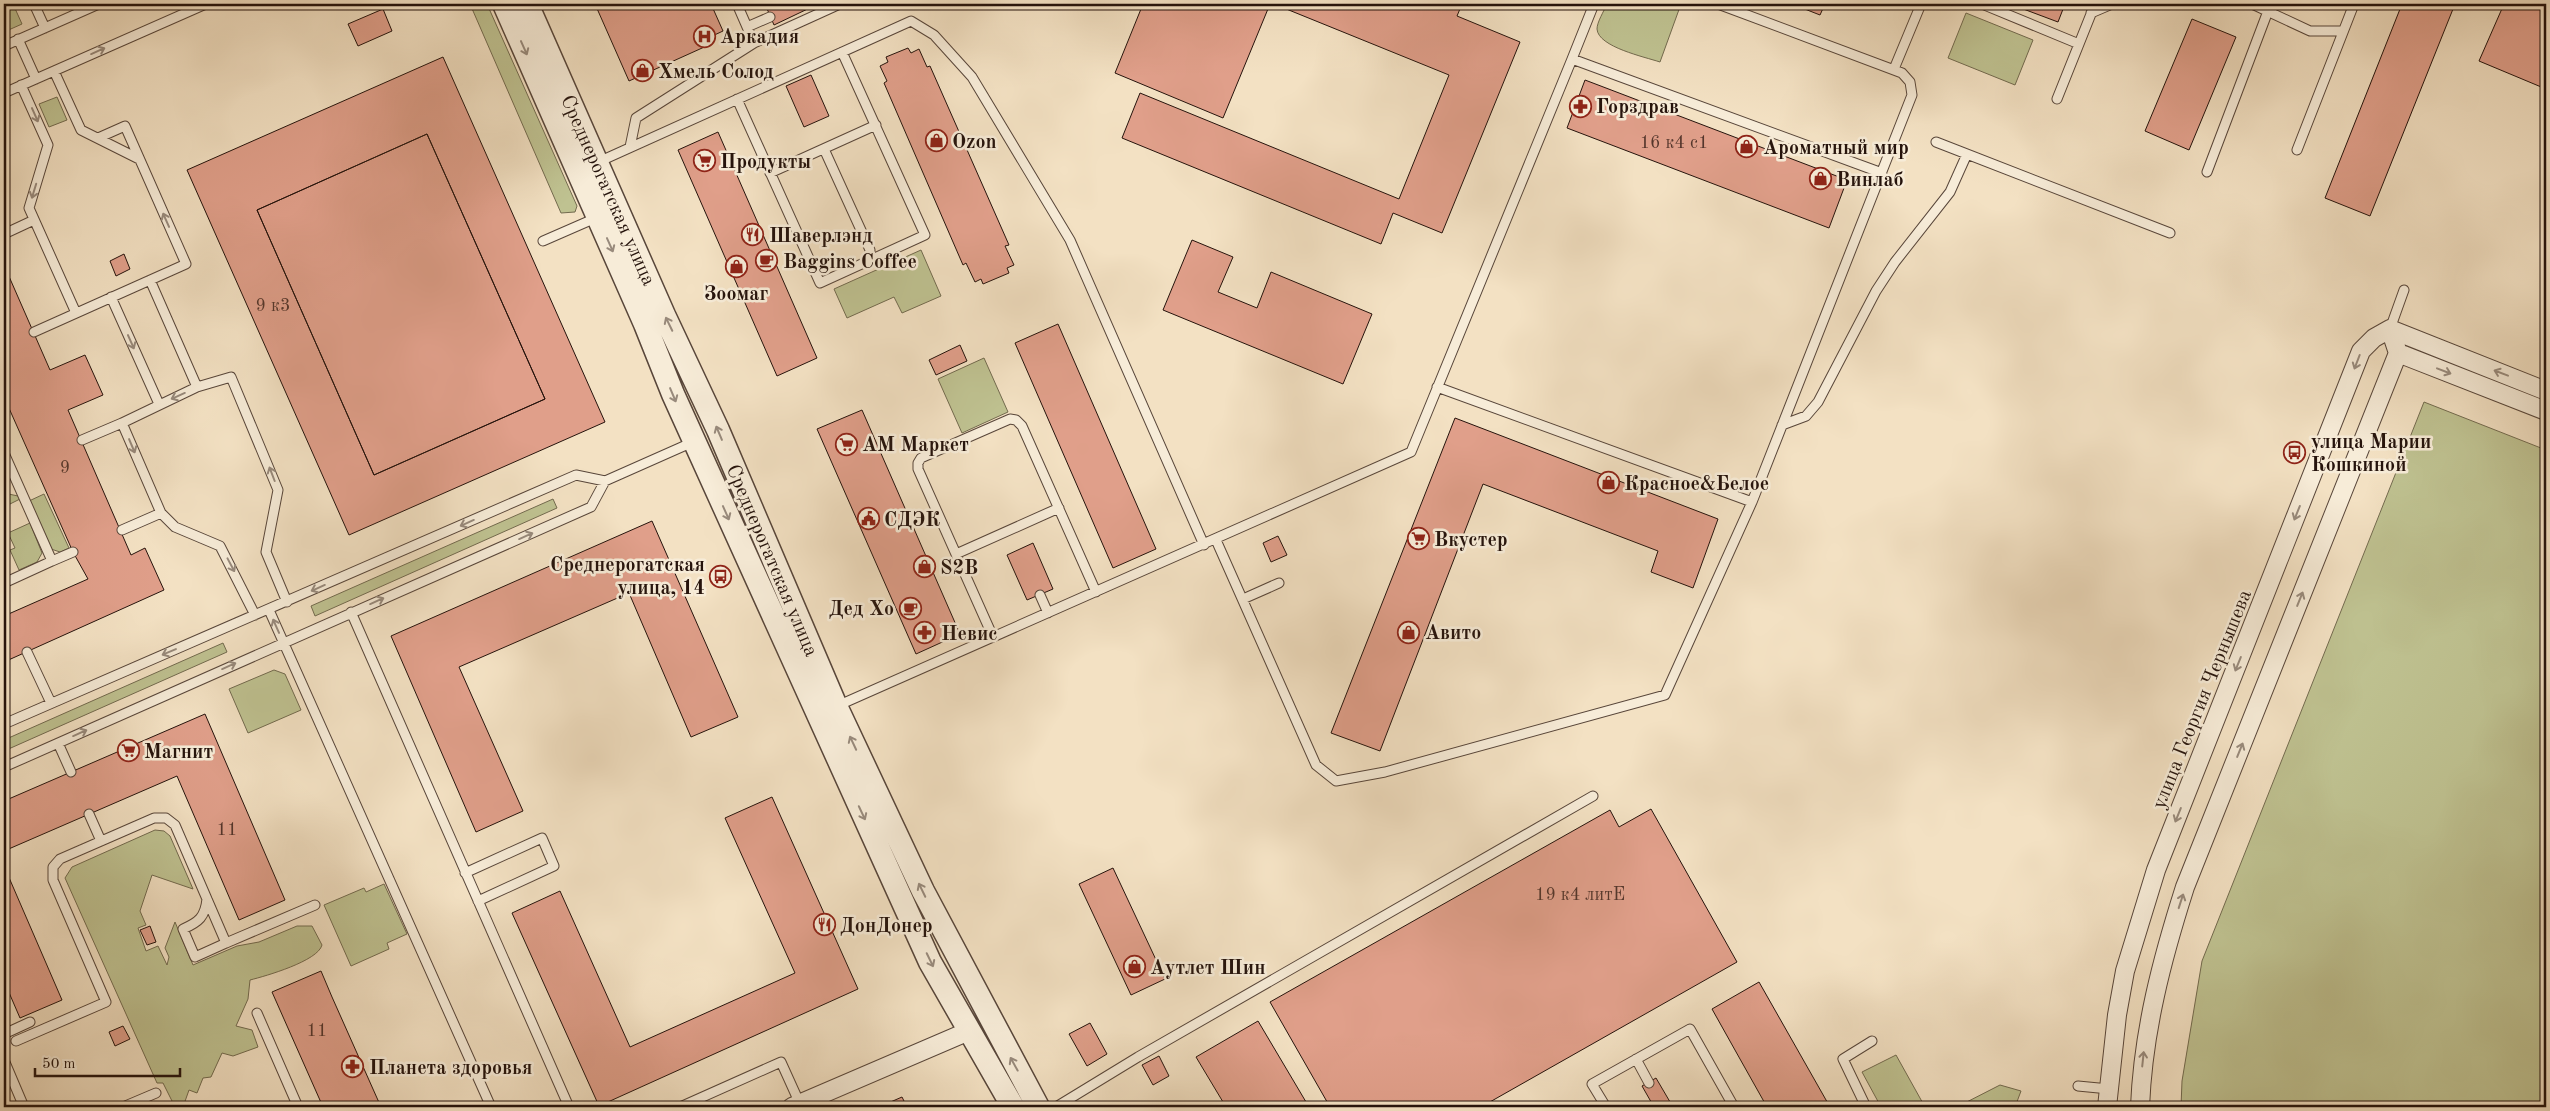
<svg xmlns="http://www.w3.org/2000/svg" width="2550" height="1111" font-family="'Old Standard TT',serif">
  <rect width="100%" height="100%" fill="#f3e1c3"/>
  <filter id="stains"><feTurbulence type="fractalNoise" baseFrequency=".004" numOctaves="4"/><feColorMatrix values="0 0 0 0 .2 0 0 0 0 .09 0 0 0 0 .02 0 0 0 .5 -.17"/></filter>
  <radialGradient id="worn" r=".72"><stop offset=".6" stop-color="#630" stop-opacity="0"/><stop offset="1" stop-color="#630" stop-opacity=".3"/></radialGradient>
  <path fill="#bfc291" stroke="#726a4e" d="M4 4H13L22 24 4 32Z
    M470 4H487L577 206 575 212 561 213Z
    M1607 4H1681L1660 62C1645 57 1598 47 1597 29 1597 22 1604 11 1607 4Z
    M1966 13 2033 40 2015 85 1948 58Z
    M57 97 67 120 49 127 39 104Z
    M921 250 941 296 902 313 894 297 847 318 834 289Z
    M984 358 1008 412 962 433 938 379Z
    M2424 402 2546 450V1107H2181L2182 1081 2202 961Z
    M4 493 18 496 20 499 4 507Z
    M44 494 69 548 60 552 51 549 29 501Z
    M553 499 557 508 315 616 311 606Z
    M30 523 42 553 37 562 19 570 10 550 15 548 8 533Z
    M223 643 227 652 4 751V740Z
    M274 670 285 674 301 710 248 733 229 689Z
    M155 830 164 831 170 836 193 889 152 875 140 911 146 925 138 928 146 951 158 946 167 965 169 957 165 948 175 922 193 965 237 946 259 942 297 926H312L322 945C318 961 266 976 250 980L248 999 236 1026 252 1030 258 1047 233 1056 222 1053 211 1077 203 1078 197 1093 189 1090 183 1107H175L163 1083H157L65 878 72 867Z
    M384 884 407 934 387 943 389 949 351 966 324 905 364 888 366 892Z
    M1896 1055 1925 1107H1881L1862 1072Z
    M2000 1085 2021 1091 2015 1107H1957Z"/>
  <path fill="#e09f8a" stroke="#25130c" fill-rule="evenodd" d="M595 4H711L723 31 708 38 711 44 629 81Z
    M765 4H818L774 25Z
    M1143 4H1270L1223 118 1115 73Z
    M1274 4H1462L1457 16 1520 42 1442 233 1393 213 1381 244 1122 138 1140 93 1399 199 1449 75Z
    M1792 4H1825L1820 15Z
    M2010 4H2065L2058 22Z
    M2402 4H2455L2370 216 2325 198Z
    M2504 4H2546V89L2479 61Z
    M383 9 392 31 358 46 348 24Z
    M2192 19 2236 37 2189 150 2145 131Z
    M908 48 911 53 919 49 927 67 930 66 1009 245 1005 246 1014 265 1007 268 1009 273 983 284 981 279 975 282 966 263 963 265 884 83 887 81 880 66 888 62 886 57Z
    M443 57 605 422 349 535 187 170ZM427 134 545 399 374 475 257 210Z
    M811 75 829 116 804 127 786 86Z
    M1585 80 1847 180 1829 228 1567 128Z
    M718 132 817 358 777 376 678 150Z
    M427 134 545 399 374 475 257 210Z
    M1192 240 1233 257 1218 292 1257 308 1271 272 1372 314 1343 384 1163 310Z
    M124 254 130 269 116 276 110 261Z
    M4 265 50 370 85 355 103 395 68 410 131 555 145 548 164 590 4 662V616L88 579 73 552 4 397Z
    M1058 324 1156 549 1113 568 1015 343Z
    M960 345 967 361 936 375 929 360Z
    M862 410 960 634 916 654 817 429Z
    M1455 418 1718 519 1693 588 1651 572 1658 551 1483 484 1380 751 1331 733Z
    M652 521 738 717 691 737 629 593 459 667 523 811 476 832 391 636Z
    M4 536 9 547 4 549Z
    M1278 536 1287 555 1271 562 1263 543Z
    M1033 543 1053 589 1027 600 1007 555Z
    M205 714 285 900 239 920 177 776 4 851V801Z
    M772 797 858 989 599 1106 512 913 560 891 630 1047 795 973 725 818Z
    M1651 809 1737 962 1481 1107H1330L1270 1002 1610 810 1619 827Z
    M4 866 62 1000 20 1018 4 981Z
    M1113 868 1165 979 1131 995 1079 884Z
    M150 926 156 942 147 945 140 930Z
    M321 971 332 997 381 1107H323L272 992Z
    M1759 982 1830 1107H1767L1740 1059 1712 1009Z
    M1258 1021 1309 1107H1226L1196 1057Z
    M1090 1023 1107 1054 1087 1066 1069 1034Z
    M123 1026 130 1039 115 1046 109 1032Z
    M1159 1056 1169 1076 1153 1085 1142 1065Z
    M1656 1078 1673 1107H1654L1642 1086Z
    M902 1097 907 1107H879Z"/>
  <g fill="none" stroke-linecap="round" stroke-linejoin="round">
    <defs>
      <path id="service" d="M34 4 45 28
        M737 4 754 43
        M1982 4 2079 44
        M2252 4 2310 31H2343
        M2091 13 2112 4
        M747 27 770 17
        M18 39 36 79
        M4 46 99 4
        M1572 59 1594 4
        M1894 69 1921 4
        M54 71 81 130 139 159
        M21 85 48 145 29 208 76 313
        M4 93 206 4
        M737 99 820 283 925 235 842 52
        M2057 99 2095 4
        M1936 142 2170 233
        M630 147 636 118 754 43 840 4
        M824 149 870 250
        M2297 150 2354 4
        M596 163 911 21 934 35 972 77 1070 240 1204 545
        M2207 172 2268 11
        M770 173 876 125
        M4 234 34 220
        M543 241 598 217
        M150 280 197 387
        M111 297 159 404
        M2390 329 2404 290
        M34 332 186 264 125 126 98 138
        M1437 387 1752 502
        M1782 425 1806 416 1818 402 1876 291 1895 262 1950 192 1967 154
        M82 440 122 423
        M4 453 52 561 4 583
        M122 530 161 513
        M1216 540 1316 765 1336 781 1385 772 1665 695 1752 502 1912 95 1910 82 1902 73 1718 4
        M956 554 1059 508
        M52 561 73 552
        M1040 595 1048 613
        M1243 599 1279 583
        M269 610 491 1107
        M351 612 569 1107
        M255 615 220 546 175 527 161 513 122 423 197 387 231 377 278 490 266 552 287 602
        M993 637 918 469V463L921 458 1010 419 1016 420 1022 426 1096 592
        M27 652 51 703
        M837 706 1411 452 1572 59 1882 173
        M4 724 576 475 605 481 693 442
        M58 743 71 772
        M4 767 591 507 605 481
        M89 814 101 841
        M465 873 542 838 554 866 478 901
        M207 899C205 917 199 922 183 929L195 957 226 943
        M257 1013 298 1107
        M4 1034 30 1022
        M16 1041 106 1002 53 880V867L60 859 154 818H166L175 825 226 943 315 905
        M1636 1059 1649 1083
        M4 1060 24 1107
        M2078 1086 2109 1089
        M123 1107 156 1093
        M680 1107 781 1062 800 1104
        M1056 1107 1138 1057 1593 796
        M1606 1107 1592 1084 1690 1029 1734 1107
        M1866 1107 1843 1059 1872 1041"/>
      <path id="minor" d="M2390 329 2546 391
        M2398 353 2546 411
        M792 1107 969 1031
        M2107 1107 2117 1015 2125 971 2156 870 2361 351 2374 338 2390 329
        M2140 1107C2143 1031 2162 959 2185 887L2398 353 2390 329"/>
      <path id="tertiary" d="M504 4 645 324 673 394 930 962 1013 1107
        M527 4 664 315 718 430 836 706 923 891 1038 1107"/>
    </defs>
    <use href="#service" stroke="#58463a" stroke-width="11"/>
    <use href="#minor" stroke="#58463a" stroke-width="20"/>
    <use href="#tertiary" stroke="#58463a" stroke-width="25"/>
    <use href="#service" stroke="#f7ecd8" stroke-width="9"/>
    <use href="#minor" stroke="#f7ecd8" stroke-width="18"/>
    <use href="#tertiary" stroke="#f7ecd8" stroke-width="22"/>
  </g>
  <defs><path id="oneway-shaft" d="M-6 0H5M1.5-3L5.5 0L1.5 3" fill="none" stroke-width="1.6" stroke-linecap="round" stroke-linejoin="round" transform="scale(1.25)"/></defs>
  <g stroke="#988a7c">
    <use href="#oneway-shaft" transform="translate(524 48) rotate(66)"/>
    <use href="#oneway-shaft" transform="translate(98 51) rotate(-24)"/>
    <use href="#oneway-shaft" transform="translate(35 115) rotate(66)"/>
    <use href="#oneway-shaft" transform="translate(34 191) rotate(107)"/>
    <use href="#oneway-shaft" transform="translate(166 220) rotate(-114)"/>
    <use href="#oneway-shaft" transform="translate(610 245) rotate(66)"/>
    <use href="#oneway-shaft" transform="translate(669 324) rotate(-116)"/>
    <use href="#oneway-shaft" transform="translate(131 342) rotate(66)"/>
    <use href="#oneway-shaft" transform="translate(2357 362) rotate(111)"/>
    <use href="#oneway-shaft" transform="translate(2444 371) rotate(21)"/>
    <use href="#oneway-shaft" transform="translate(2501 373) rotate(-159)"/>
    <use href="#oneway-shaft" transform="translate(673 395) rotate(67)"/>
    <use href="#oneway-shaft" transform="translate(178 396) rotate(156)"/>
    <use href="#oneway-shaft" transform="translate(719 433) rotate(-113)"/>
    <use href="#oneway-shaft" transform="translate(132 446) rotate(67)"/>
    <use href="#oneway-shaft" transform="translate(272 474) rotate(-111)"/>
    <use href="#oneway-shaft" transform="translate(726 513) rotate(66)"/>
    <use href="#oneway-shaft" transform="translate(2297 513) rotate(112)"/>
    <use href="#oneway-shaft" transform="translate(467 523) rotate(156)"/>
    <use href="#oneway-shaft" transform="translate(526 536) rotate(-24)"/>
    <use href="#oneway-shaft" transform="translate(231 565) rotate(62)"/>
    <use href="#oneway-shaft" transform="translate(318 588) rotate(156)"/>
    <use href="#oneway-shaft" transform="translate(2300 599) rotate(-68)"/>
    <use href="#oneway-shaft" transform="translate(377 601) rotate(-24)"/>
    <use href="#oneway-shaft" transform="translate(276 626) rotate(-114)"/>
    <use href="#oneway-shaft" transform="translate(169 652) rotate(157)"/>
    <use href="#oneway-shaft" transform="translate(2238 664) rotate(112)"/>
    <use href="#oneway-shaft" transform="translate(229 666) rotate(-24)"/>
    <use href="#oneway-shaft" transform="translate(80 733) rotate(-24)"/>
    <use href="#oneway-shaft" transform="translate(853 743) rotate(-115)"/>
    <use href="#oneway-shaft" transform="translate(2240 750) rotate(-68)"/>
    <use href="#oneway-shaft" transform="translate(862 813) rotate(65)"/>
    <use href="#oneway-shaft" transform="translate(2178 815) rotate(112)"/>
    <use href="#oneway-shaft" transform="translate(922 890) rotate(-116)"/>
    <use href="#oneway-shaft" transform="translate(2181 901) rotate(-72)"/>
    <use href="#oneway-shaft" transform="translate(930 960) rotate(64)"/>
    <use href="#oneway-shaft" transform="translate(2143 1059) rotate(-84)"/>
    <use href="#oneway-shaft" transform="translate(1014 1064) rotate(-119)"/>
  </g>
  <defs>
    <symbol id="hospital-ring" viewBox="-11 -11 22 22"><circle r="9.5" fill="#f7ecd8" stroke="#8f2418" stroke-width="1.5"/><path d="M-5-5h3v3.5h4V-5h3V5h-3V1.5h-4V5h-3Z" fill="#8f2418"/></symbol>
    <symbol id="shop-ring" viewBox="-11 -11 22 22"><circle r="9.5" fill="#f7ecd8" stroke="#8f2418" stroke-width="1.5"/><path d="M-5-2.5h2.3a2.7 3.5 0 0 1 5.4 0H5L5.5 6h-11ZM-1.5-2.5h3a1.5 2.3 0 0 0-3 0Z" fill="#8f2418"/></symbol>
    <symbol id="pharmacy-ring" viewBox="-11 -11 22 22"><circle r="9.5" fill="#f7ecd8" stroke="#8f2418" stroke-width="1.5"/><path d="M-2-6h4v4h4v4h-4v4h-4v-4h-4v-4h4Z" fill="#8f2418"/></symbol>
    <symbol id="supermarket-ring" viewBox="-11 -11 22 22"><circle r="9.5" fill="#f7ecd8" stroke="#8f2418" stroke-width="1.5"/><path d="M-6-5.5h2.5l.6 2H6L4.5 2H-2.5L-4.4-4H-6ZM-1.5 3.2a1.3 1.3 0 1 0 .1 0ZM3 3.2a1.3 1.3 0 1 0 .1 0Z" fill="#8f2418"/></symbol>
    <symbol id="restaurant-ring" viewBox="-11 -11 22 22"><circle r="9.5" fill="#f7ecd8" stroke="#8f2418" stroke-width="1.5"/><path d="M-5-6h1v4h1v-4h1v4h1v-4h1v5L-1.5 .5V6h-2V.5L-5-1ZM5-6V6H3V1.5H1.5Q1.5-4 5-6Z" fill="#8f2418"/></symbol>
    <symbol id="cafe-ring" viewBox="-11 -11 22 22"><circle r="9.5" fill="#f7ecd8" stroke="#8f2418" stroke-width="1.5"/><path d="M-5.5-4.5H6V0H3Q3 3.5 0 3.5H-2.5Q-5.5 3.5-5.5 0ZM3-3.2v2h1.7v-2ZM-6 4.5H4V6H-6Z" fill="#8f2418"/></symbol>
    <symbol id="bus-ring" viewBox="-11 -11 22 22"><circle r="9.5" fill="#f7ecd8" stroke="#8f2418" stroke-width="1.5"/><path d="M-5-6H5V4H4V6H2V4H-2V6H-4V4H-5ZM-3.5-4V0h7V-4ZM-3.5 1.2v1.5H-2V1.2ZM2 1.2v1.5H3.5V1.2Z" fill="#8f2418"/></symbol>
    <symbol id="civic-ring" viewBox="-11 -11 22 22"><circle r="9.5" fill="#f7ecd8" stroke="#8f2418" stroke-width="1.5"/><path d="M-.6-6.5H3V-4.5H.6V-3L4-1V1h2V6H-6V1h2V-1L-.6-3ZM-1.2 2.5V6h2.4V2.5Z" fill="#8f2418"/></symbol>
  </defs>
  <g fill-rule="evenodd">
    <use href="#hospital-ring" x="692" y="24" width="25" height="25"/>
    <use href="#shop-ring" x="630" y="58" width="25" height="25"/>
    <use href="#pharmacy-ring" x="1568" y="94" width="25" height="25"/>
    <use href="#shop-ring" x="924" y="128" width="25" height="25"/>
    <use href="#shop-ring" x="1734" y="134" width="25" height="25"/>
    <use href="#supermarket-ring" x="692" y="148" width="25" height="25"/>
    <use href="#shop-ring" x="1808" y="166" width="25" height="25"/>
    <use href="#restaurant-ring" x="740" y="222" width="25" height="25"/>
    <use href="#cafe-ring" x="754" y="248" width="25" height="25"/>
    <use href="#shop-ring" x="724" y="254" width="25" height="25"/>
    <use href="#supermarket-ring" x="834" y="432" width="25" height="25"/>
    <use href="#bus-ring" x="2282" y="440" width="25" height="25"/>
    <use href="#shop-ring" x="1596" y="470" width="25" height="25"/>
    <use href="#civic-ring" x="856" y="506" width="25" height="25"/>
    <use href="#supermarket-ring" x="1406" y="526" width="25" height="25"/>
    <use href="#shop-ring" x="912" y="554" width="25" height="25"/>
    <use href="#bus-ring" x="708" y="564" width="25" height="25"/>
    <use href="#cafe-ring" x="898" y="596" width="25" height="25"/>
    <use href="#shop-ring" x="1396" y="620" width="25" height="25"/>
    <use href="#pharmacy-ring" x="912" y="620" width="25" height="25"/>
    <use href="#supermarket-ring" x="116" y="738" width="25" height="25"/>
    <use href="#restaurant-ring" x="812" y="912" width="25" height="25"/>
    <use href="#shop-ring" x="1122" y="954" width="25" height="25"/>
    <use href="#pharmacy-ring" x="340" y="1054" width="25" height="25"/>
  </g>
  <g text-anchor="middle" stroke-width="5" stroke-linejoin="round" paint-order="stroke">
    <g font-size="18" fill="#54362c">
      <text x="1674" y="148">16 к4 с1</text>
      <text x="273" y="311">9 к3</text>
      <text x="65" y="473">9</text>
      <text x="227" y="835">11</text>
      <text x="1580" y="900">19 к4 литЕ</text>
      <text x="317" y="1036">11</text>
    </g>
    <g font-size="20" font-weight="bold" fill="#25130c" stroke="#f7ecd8" text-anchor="start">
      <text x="720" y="43">Аркадия</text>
      <text x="658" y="78">Хмель Солод</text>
      <text x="1596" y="113">Горздрав</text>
      <text x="952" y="148">Ozon</text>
      <text x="1763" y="154">Ароматный мир</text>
      <text x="720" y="168">Продукты</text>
      <text x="1836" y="186">Винлаб</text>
      <text x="769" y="242">Шаверлэнд</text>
      <text x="783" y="268">Baggins Coffee</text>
      <text x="736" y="300" text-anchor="middle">Зоомаг</text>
      <text x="2311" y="448">улица Марии<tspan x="2311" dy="23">Кошкиной</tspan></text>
      <text x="862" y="451">АМ Маркет</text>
      <text x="1624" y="490">Красное&amp;Белое</text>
      <text x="884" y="526">СДЭК</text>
      <text x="1434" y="546">Вкустер</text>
      <text x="705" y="571" text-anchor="end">Среднерогатская<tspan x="705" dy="23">улица, 14</tspan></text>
      <text x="940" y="574">S2B</text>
      <text x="894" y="615" text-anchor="end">Дед Хо</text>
      <text x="1425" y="639">Авито</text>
      <text x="941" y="640">Невис</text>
      <text x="144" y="758">Магнит</text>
      <text x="840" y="932">ДонДонер</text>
      <text x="1150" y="974">Аутлет Шин</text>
      <text x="369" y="1074">Планета здоровья</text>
    </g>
    <g font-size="20" fill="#25130c" stroke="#f7ecd8">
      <text transform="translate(609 190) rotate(66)" y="7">Среднерогатская улица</text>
      <text transform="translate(773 560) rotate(67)" y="7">Среднерогатская улица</text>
      <text transform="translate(2201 699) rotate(-68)" y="7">улица Георгия Чернышева</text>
    </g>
  </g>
  <rect width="2550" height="1111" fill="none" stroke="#f3e1c3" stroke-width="20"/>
  <rect x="5" y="5" width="2540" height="1101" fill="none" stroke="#25130c" stroke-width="2.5"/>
  <rect x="10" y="10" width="2530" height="1091" fill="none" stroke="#25130c"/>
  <path d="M35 1068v8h145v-8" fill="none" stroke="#25130c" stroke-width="2.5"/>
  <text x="42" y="1068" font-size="15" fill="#25130c" stroke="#f7ecd8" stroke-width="4" paint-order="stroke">50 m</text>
  <rect width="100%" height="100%" filter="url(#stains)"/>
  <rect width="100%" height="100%" fill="url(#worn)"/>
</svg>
